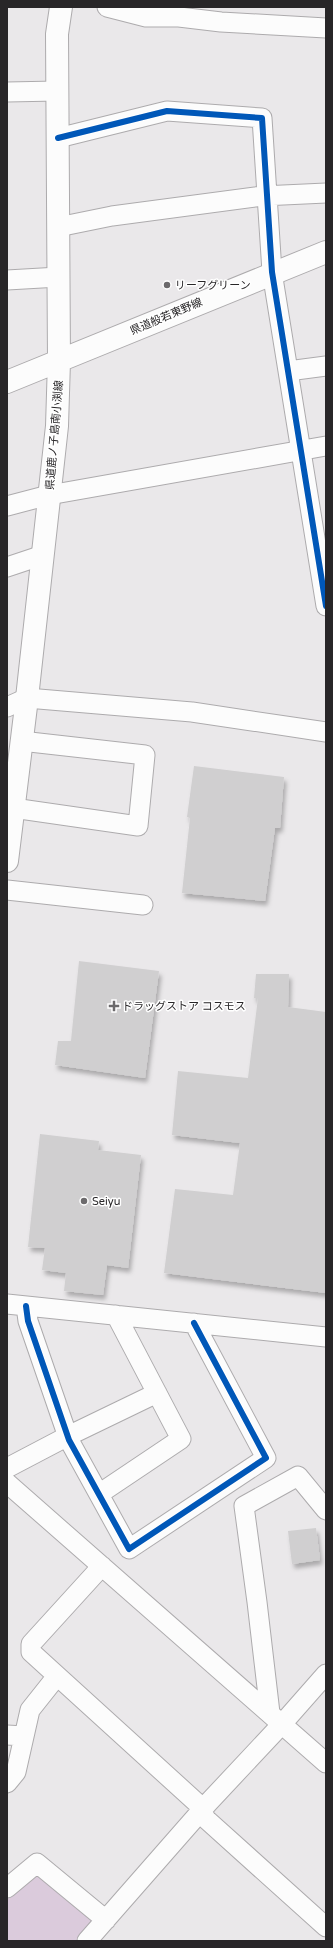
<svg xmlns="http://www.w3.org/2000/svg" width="333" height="1948" font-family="'Varela Round','Noto Sans JP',sans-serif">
  <defs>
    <filter id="shadow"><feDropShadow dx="2.5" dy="4.5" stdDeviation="2" flood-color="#0004"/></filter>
  </defs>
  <rect width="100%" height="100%" fill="#eae8ea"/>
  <path fill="#dbcbdc" d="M36 1866 102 1920 84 1941H7V1893Z"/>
  <path fill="#d0cfd0" filter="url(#shadow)" d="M194 766 284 777 280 828H275L265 901 182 893 190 818 187 817Z
    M79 961 159 971 145 1078 55 1065 58 1041H71Z
    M256 974H289L288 1007 326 1012V1293L164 1273 175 1189 233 1195 240 1143 172 1135 178 1071 248 1078 258 998H254Z
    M40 1134 99 1141 98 1150 141 1155 128 1268 107 1265 103 1295 64 1291 66 1273 42 1270 45 1248 28 1247Z
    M316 1528 320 1560 292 1564 288 1531Z"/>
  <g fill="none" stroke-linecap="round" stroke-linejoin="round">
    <defs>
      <path id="minor" d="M107 7 146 17H179L221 22 326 28
        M7 92 57 91
        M58 138 167 111 262 118 272 272 326 606
        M58 227 112 216 262 196 326 193
        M7 280 59 277
        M288 371 326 366
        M7 506 49 495 326 446
        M7 567 43 555
        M7 707 27 698 192 712 326 732
        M13 808 138 826 145 755 21 741
        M7 890 143 905
        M7 1304 326 1337
        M26 1306 28 1321 69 1440 129 1549 266 1458 194 1323
        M7 1468 68 1436 157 1393
        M7 1483 326 1763
        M99 1494 181 1439 116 1315
        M102 1566 31 1644V1652L197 1803 206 1819 326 1927
        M270 1713 257 1602 244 1506 298 1476 326 1510
        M7 1735 24 1736
        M7 1783 16 1772 30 1710 57 1676
        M7 1888 37 1863 106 1920
        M87 1941 208 1803 282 1724 326 1674"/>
      <path id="major" d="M7 382 326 252
        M7 861 27 698 57 426 59 361 57 34 61 7"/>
    </defs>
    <use href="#minor" stroke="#adabad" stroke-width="21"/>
    <use href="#major" stroke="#adabad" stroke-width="24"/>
    <use href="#minor" stroke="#fcfcfc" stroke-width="19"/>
    <use href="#major" stroke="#fcfcfc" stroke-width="22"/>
    <defs>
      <path id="cycleway" d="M58 138 167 111 262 118 272 272 326 606
        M26 1306 28 1321 69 1440 129 1549 266 1458 194 1323"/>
    </defs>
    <use href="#cycleway" stroke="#fff" stroke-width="8"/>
    <use href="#cycleway" stroke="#0057b8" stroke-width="6"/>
  </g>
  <g fill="#6c6a6c" stroke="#fff" stroke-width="1.5">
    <circle cx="167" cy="285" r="4"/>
    <path d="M112 1000h4v4h4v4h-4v4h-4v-4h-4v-4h4z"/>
    <circle cx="84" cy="1201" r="4"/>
  </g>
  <g text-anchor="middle" stroke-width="3" stroke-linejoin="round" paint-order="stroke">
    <g font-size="11" fill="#282628" stroke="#fff" text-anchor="start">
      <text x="175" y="289">リーフグリーン</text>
      <text x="122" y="1010">ドラッグストア コスモス</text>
      <text x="92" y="1205">Seiyu</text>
    </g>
    <g font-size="11" fill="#282628" stroke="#fff">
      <text transform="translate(166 316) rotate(-23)" y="4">県道般若東野線</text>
      <text transform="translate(54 435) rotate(-85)" y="4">県道鹿ノ子島南小渕線</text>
    </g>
  </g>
  <rect width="333" height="1948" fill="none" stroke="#282628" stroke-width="16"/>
</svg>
